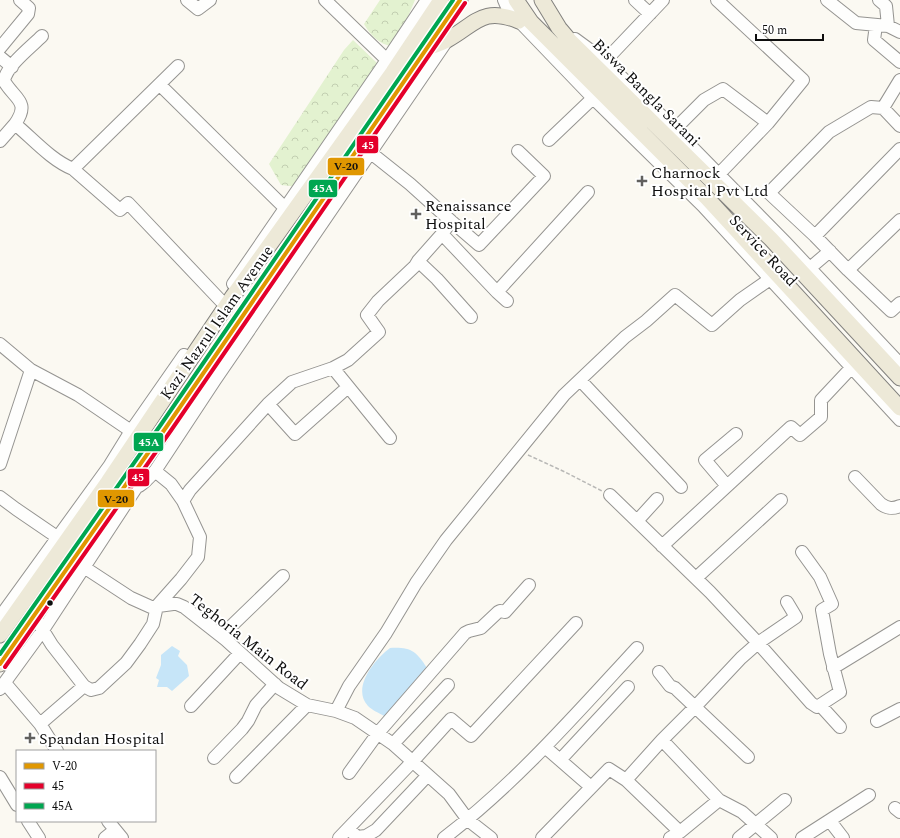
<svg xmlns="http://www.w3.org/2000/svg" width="900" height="838" font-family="Spectral,serif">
  <defs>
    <pattern id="park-crowns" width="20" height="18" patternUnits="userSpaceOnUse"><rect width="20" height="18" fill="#e3f2d0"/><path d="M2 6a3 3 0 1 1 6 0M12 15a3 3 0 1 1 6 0" fill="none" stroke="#c2ceb1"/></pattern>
  </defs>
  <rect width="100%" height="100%" fill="#fbf9f2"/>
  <path fill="url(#park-crowns)" d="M380 0H415L401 33 392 46C380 45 370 35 364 24Z
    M353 40 377 63 299 187 281 185 269 164 344 50Z"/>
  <path fill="#c6e5f8" d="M172 646 180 651 178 656 187 665 189 676 172 691 167 687H157L159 680 156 678 161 665V655Z
    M390 648C411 647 416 651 427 668L394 710 384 716C379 713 372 710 368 706 351 688 375 659 390 648Z"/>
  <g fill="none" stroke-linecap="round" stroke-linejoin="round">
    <defs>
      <path id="minor" d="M187 0 198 9 210 0
        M325 0 387 60
        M504 0 507 7 519 21 593 98 703 206 900 420
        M635 0 650 14
        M717 0 803 80 768 123 719 174
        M827 0 856 23 888 26 900 32
        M879 0 886 6 888 26
        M876 25 874 40 900 62
        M575 39 605 61 675 129 678 133 786 243 900 364
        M0 48 28 14 29 8 20 0
        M0 57 12 67
        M605 61 663 0
        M160 85 285 208
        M883 108 900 80
        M15 124C31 101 14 99 4 81 6 66 31 47 42 36
        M900 126 883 108 871 107 829 132 769 193 815 236 900 149
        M675 129 704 100 723 89 768 123
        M549 140 593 98
        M0 141 15 124C33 139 51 160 73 169L120 210 128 203 221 301
        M371 153 410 184 451 221
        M73 169 178 66
        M900 220 848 270 891 311 900 303
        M442 234 497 292 588 192
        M815 236 848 270
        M418 261 437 279 471 317
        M810 268 830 251
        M233 284 387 60 427 0
        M497 292 507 301
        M0 344 31 370
        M333 368 390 438
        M580 380 681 487
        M268 404 295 434 348 387
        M0 464 31 370 78 395 131 431
        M155 471 171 484 183 501
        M855 477 881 504C888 509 893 509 900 506
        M727 486 705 460 736 434
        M119 492C139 488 142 486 155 471L215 380 448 39
        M610 495 710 592 758 643 811 703 817 707 840 692 830 654 822 610 832 604 820 577 802 552
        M0 497 16 509 57 537
        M637 521 657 499
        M662 546 791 427 800 435 821 417V400L852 367
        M73 560 131 598 151 607 173 604H177L184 607 226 640 279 688 307 705 336 711 355 718 393 744 449 794 468 820 491 838
        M696 578 781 500
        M34 616 52 645 84 686 91 690 99 688 126 663 140 644 153 624 157 606 181 579 198 557 200 537 183 501 190 490 268 404 292 382 333 368 348 360 379 332 367 315 378 301 415 266 418 261 442 234 451 221 479 245 544 176 518 151
        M0 617 110 465 131 431 184 355
        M221 636 283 576
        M833 668 900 627
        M659 672 670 686 675 688 748 757
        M5 683 40 724 57 751
        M0 689 43 630 136 488
        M820 705 840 727
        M191 706 240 653
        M336 711 349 686 386 633 416 583 446 540 564 395 625 337 646 321 675 295 712 325 740 300 770 279
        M877 721 900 709
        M40 724 84 686
        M662 740 719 800 742 812 771 838
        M393 744 448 685
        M545 747 591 787
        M214 758 242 729 248 721 256 705 275 684
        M560 760 628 687
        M349 773 378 733 465 633 469 631 481 628 498 612 500 611 505 612 529 585
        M0 777 17 805
        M236 777 307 705
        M626 780 680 832
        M895 808 900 812
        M28 821 39 838
        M108 821 122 838
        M830 821 843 838
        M349 829 357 837 366 836 376 830 428 775
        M105 838 115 830
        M339 838 413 761 451 719 471 736 576 623
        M444 838C516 783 576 714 637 648
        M542 838 609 769 626 780 662 740 694 708 741 658 758 643 796 617 787 602
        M670 838 680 832 719 800
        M739 838 785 800
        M802 838 869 795"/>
      <path id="major" d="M516 0 531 22 707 198 900 408
        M542 0 559 28 570 41 771 239 900 378
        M427 48C433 46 441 43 447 40 476 24 482 6 519 21
        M0 635 108 482 233 296 393 72 441 0
        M0 664 167 426 460 0"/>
    </defs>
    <use href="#minor" stroke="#959491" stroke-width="14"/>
    <use href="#major" stroke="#82817e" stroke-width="17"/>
    <path stroke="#b8b8b6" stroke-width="1.5" stroke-dasharray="4 2" stroke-linecap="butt" d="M528 455 565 472 602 491"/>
    <use href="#minor" stroke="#fefefd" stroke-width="12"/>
    <use href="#major" stroke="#ede9d8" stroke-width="15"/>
    <defs>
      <path id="bus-1" d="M0 664 167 426 460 0"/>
      <path id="bus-2" d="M5 667 172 429 465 3"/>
      <path id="bus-3" d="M0 654 162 423 453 0"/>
    </defs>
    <use href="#bus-1" stroke="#fff" stroke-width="7"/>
    <use href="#bus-2" stroke="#fff" stroke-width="7"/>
    <use href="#bus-3" stroke="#fff" stroke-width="7"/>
    <use href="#bus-1" stroke="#e09701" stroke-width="4"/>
    <use href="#bus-2" stroke="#e4002b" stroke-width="4"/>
    <use href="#bus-3" stroke="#00a651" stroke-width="4"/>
  </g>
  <g fill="#61605e" stroke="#fff" stroke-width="1.5">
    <path d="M640 175h4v4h4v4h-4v4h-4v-4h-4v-4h4z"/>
    <path d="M414 208h4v4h4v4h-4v4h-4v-4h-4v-4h4z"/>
    <path d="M28 732h4v4h4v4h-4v4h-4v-4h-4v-4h4z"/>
  </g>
  <circle fill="#0e0e0e" stroke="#fff" stroke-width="1.5" cx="50" cy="603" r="3.5"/>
  <g text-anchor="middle" stroke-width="4" stroke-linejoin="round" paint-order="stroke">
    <g font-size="16" fill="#0e0e0e" stroke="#fff">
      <text transform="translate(647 92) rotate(45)" y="6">Biswa Bangla Sarani</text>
      <text transform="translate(764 250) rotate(47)" y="6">Service Road</text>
      <text transform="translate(216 322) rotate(-55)" y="6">Kazi Nazrul Islam Avenue</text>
      <text transform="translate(249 641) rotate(38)" y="6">Teghoria Main Road</text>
    </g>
    <g font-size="16" fill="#0e0e0e" stroke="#fff" text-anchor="start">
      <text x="651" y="178">Charnock<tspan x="651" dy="18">Hospital Pvt Ltd</tspan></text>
      <text x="425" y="211">Renaissance<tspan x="425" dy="18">Hospital</tspan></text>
      <text x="39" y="744">Spandan Hospital</text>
    </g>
  </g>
  <g stroke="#fff" stroke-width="1.5">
    <rect x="356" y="135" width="23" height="19" rx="4" fill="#e4002b"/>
    <rect x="327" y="157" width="38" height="19" rx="4" fill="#e09701"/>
    <rect x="308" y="179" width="30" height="19" rx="4" fill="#00a651"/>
    <rect x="133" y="432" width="31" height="20" rx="4" fill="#00a651"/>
    <rect x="127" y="468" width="23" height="19" rx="4" fill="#e4002b"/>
    <rect x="97" y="489" width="38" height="19" rx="4" fill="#e09701"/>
  </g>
  <g font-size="11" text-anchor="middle" font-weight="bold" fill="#fff">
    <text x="368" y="149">45</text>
    <text x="323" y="192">45A</text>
    <text x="149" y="446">45A</text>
    <text x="138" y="481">45</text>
  </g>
  <g font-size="11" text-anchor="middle" font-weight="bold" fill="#111">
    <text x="346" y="170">V-20</text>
    <text x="116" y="503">V-20</text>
  </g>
  <rect x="16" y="750" width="140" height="72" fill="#ffffff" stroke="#9f9f9f"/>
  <rect x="24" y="763" width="20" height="6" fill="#e09701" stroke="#9f9f9f"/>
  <text x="52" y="770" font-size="12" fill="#0e0e0e">V-20</text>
  <rect x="24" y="783" width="20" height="6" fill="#e4002b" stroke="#9f9f9f"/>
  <text x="52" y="790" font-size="12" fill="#0e0e0e">45</text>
  <rect x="24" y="803" width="20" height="6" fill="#00a651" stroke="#9f9f9f"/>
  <text x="52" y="810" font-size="12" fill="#0e0e0e">45A</text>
  <path d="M756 34v6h67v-6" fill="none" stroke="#0e0e0e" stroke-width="2"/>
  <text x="762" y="34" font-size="12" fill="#0e0e0e" stroke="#ffffff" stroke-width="3" paint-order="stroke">50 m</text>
</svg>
